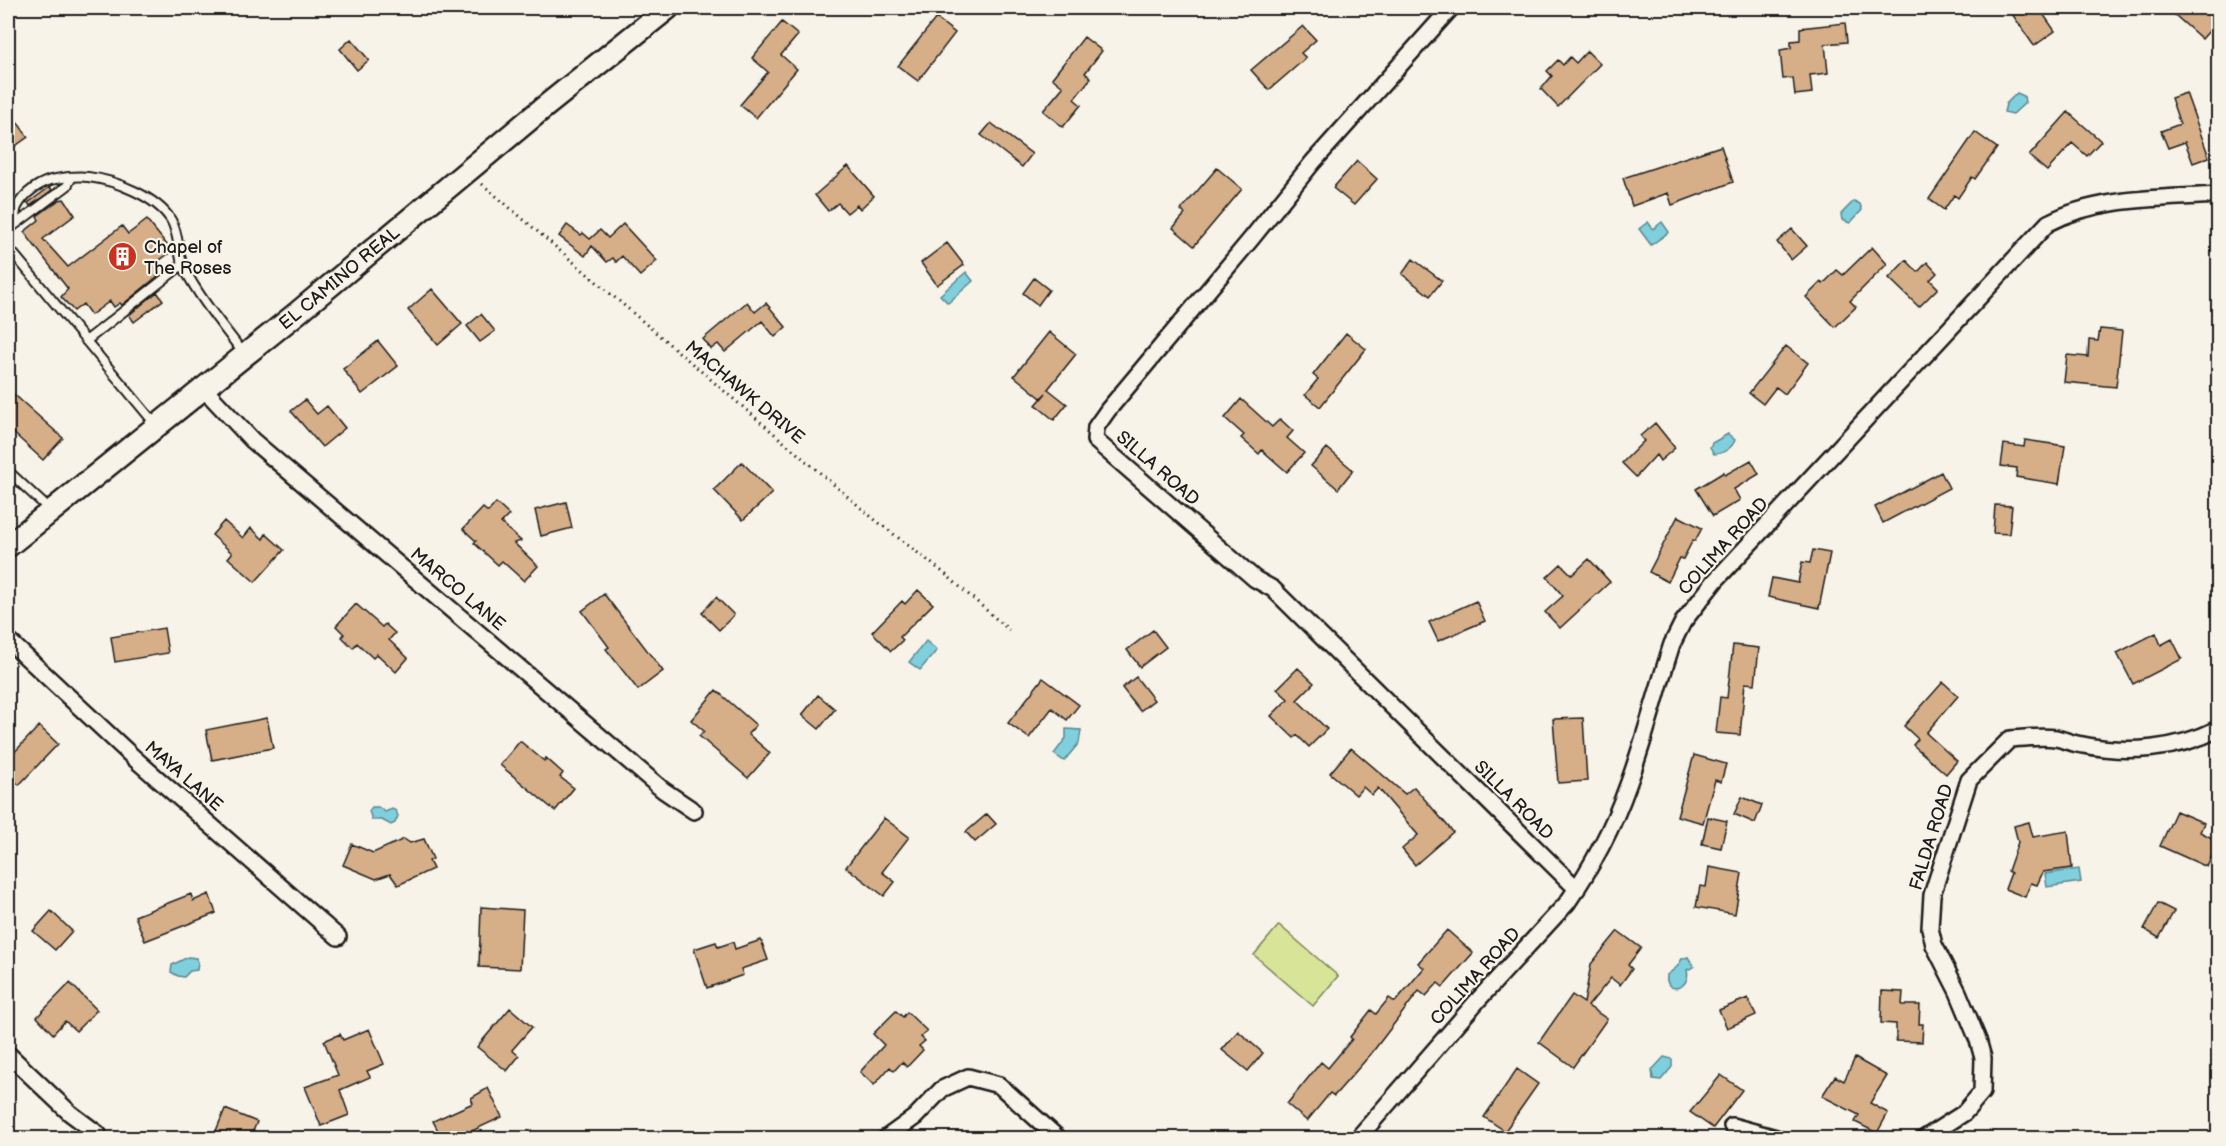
<svg xmlns="http://www.w3.org/2000/svg" width="2226" height="1146" font-family="'Balsamiq Sans',sans-serif">
  <rect width="100%" height="100%" fill="#f7f3e8"/>
  <filter id="ink" filterUnits="userSpaceOnUse"><feTurbulence type="fractalNoise" baseFrequency=".0167" numOctaves="2"/><feDisplacementMap in="SourceGraphic" scale="12" xChannelSelector="R" yChannelSelector="G"/><feConvolveMatrix kernelMatrix="1 2 1 2 8 2 1 2 1" color-interpolation-filters="sRGB"/></filter>
  <g filter="url(#ink)">
    <path fill="#d8e497" stroke="#7a805a" stroke-width="1.5" d="M1279 925 1338 976 1313 1006 1254 955Z"/>
    <path fill="#80cfdd" stroke="#588790" stroke-width="1.5" d="M2017 93 2024 96 2025 103 2013 114 2004 112 2006 104Z
      M1854 201 1860 204 1862 210 1850 223 1842 220 1841 214Z
      M1648 222 1653 229 1662 222 1669 232 1651 245 1639 229Z
      M966 272 973 281 948 303 940 295Z
      M1728 434 1735 440C1732 448 1723 454 1714 454L1710 447 1712 443Z
      M926 641 937 650 920 670 909 662Z
      M1066 729 1081 730 1079 743 1064 761 1054 754 1066 738Z
      M372 807H378L385 812 392 809 396 811 398 816 395 823 391 825 382 820H372L369 811Z
      M2079 869 2081 882 2047 887 2045 874Z
      M188 957 196 958 198 962 197 970 190 971 184 977 178 976 171 972 172 965Z
      M1688 957 1694 967 1687 970C1692 989 1664 996 1667 975L1677 967 1682 959Z
      M1664 1057 1672 1059V1067L1661 1080 1653 1079 1652 1070Z"/>
    <path fill="#d6ae88" stroke="#1c1c1c" stroke-width="1.5" d="M2008 8H2039L2055 31 2034 46Z
      M2167 8H2218V21L2202 39Z
      M936 18 955 33 918 81 898 66Z
      M782 22 798 35 781 55 797 69 756 118 740 105 768 72 752 58Z
      M1845 23 1847 42 1825 44 1828 73 1810 75 1812 93 1795 95 1793 78 1783 79 1780 50 1791 48V41L1800 40V28Z
      M1303 26 1316 40 1301 53 1306 58 1269 90 1251 70Z
      M1084 37 1102 51 1085 73 1091 78 1074 99 1081 105 1063 127 1043 111 1063 87 1052 78Z
      M351 39 369 60 357 70 340 49Z
      M1587 51 1600 64 1558 107 1541 89 1552 76 1547 71 1558 60 1563 65 1570 57 1576 63Z
      M2186 93 2209 157 2193 163 2185 142 2168 148 2161 131 2180 124 2171 98Z
      M8 109 28 137 14 147 8 139Z
      M2068 112 2101 141 2087 156 2072 143 2047 171 2029 156Z
      M991 123 1032 154 1022 167 981 135Z
      M1975 132 1997 148 1975 179 1972 177 1958 198 1954 195 1944 210 1929 199Z
      M1721 146 1733 182 1672 205 1668 193 1632 206 1623 178Z
      M1357 161 1377 179 1354 205 1333 188Z
      M848 166 874 196 860 209 857 205 847 213 838 203 828 211 815 195Z
      M1217 168 1242 189 1194 246 1173 228 1185 214 1181 210Z
      M50 187 52 190 30 206 28 203Z
      M64 199 75 215 43 239 68 267 122 226 128 234 147 220 172 251 156 263 163 272 122 305 120 303 114 307 110 301 91 315 83 304 74 311 61 297 68 289 24 232 39 220 37 216 59 200Z
      M623 224 657 261 640 276 622 256 616 262 613 258 607 262 592 246 585 256 559 236 567 225 581 235 583 233 590 239 600 230 608 238Z
      M1792 229 1807 246 1791 260 1777 242Z
      M947 243 964 265 937 285 921 263Z
      M1872 247 1887 264 1850 301 1856 307 1835 327 1806 297 1821 282 1823 284 1837 270 1843 275Z
      M1413 259 1442 281 1430 296 1402 274Z
      M1906 260 1918 272 1927 262 1937 273 1930 280 1938 288 1919 307 1889 278Z
      M1034 278 1049 290 1038 305 1023 293Z
      M432 289 462 324 438 345 408 310Z
      M157 292 163 300 134 322 129 315Z
      M747 302 755 312 766 303 786 327 775 337 762 321 725 352 718 344 711 349 703 339Z
      M481 314 495 331 480 342 467 326Z
      M2100 329 2122 331 2116 387 2064 382 2067 355 2088 357 2089 340 2098 341Z
      M1049 332 1076 354 1048 389 1067 404 1054 420 1036 405 1046 393 1041 398 1014 376Z
      M1346 333 1366 349 1320 407 1305 395 1318 379 1313 375Z
      M378 341 398 366 362 394 343 369Z
      M1786 346 1808 363 1785 394 1776 387 1763 404 1749 393Z
      M8 389 63 438 43 460 8 428Z
      M1241 399 1272 427 1280 419 1293 431 1287 438 1304 453 1287 472 1262 450 1259 454 1241 438 1244 435 1225 418Z
      M305 400 317 414 327 406 345 428 322 447 291 411Z
      M1655 423 1675 448 1660 461 1656 455 1636 477 1622 463 1644 441 1640 436Z
      M2025 440 2065 446 2059 484 2016 477 2017 468 2001 466 2004 444 2024 447Z
      M1327 448 1353 470 1338 489 1311 466Z
      M1751 460 1759 474 1734 489 1740 500 1713 516 1696 489 1724 472 1725 475Z
      M742 462 772 493 743 520 714 490Z
      M1941 472 1949 488 1883 523 1875 507Z
      M566 502 572 528 541 536 535 510Z
      M496 503 509 515 501 523 521 541 514 543 538 566 524 581 502 561 498 565 474 543 476 541 463 529 483 508 488 512Z
      M1995 505 2012 506 2009 534 1993 533Z
      M1678 516 1702 528 1695 541 1693 540 1683 559 1680 558 1668 582 1649 572Z
      M224 521 243 538 251 528 263 539 266 534 284 550 255 582 228 558 232 553 212 535Z
      M1813 550 1830 553 1819 608 1768 597 1772 578 1798 583 1802 562 1810 563Z
      M1589 559 1610 582 1560 628 1545 612 1563 596 1547 577 1561 564 1572 575Z
      M918 590 933 604 900 637 903 640 891 651 872 632 902 601 905 604Z
      M604 594 663 671 638 690 606 649 609 647 582 611Z
      M716 597 734 615 719 630 702 613Z
      M1476 601 1485 621 1438 641 1429 622Z
      M356 604 382 627 385 624 395 633 389 640 408 658 396 672 377 654 373 658 357 643 353 648 342 637 344 634 336 626Z
      M164 628 168 653 115 662 111 637Z
      M1153 630 1166 647 1140 667 1127 650Z
      M2156 633 2161 645 2172 639 2182 659 2133 684 2117 653Z
      M1733 645 1759 648 1755 684 1745 683 1740 735 1716 733 1720 697 1727 698Z
      M1298 668 1314 683 1297 700 1327 729 1309 747 1297 735 1294 738 1271 716 1288 699 1277 689Z
      M1136 677 1154 700 1140 711 1122 688Z
      M1043 678 1079 705 1067 720 1052 708 1029 738 1008 723Z
      M1943 682 1958 696 1926 733 1957 761 1946 774 1913 745 1918 739 1904 726Z
      M716 690 756 725 748 734 770 753 748 778 699 736 704 731 691 720Z
      M818 695 835 709 819 729 802 715Z
      M267 718 273 748 212 760 206 730Z
      M1583 718 1587 781 1558 783 1553 719Z
      M39 726 58 744 19 785 8 775V759Z
      M520 741 544 761 546 758 563 773 560 777 574 788 555 811 500 765Z
      M1351 748 1405 794 1414 787 1453 832 1415 865 1402 849 1418 835 1378 788 1372 795 1363 787 1356 795 1330 773Z
      M1694 755 1726 764 1721 782 1715 780 1703 823 1677 816Z
      M1742 797 1762 805 1755 823 1734 814Z
      M2176 811 2204 823 2200 832 2218 841 2207 867 2160 846Z
      M987 814 996 824 975 842 966 832Z
      M1708 817 1727 821 1721 848 1702 844Z
      M884 818 909 837 882 872 895 882 884 896 846 867Z
      M2029 822 2033 837 2068 831 2072 868 2043 872 2037 885 2031 883 2025 897 2005 889 2011 873 2008 871 2018 842 2014 826Z
      M404 839 410 843 424 839 433 859 429 861 433 869 398 885 390 874 376 879 343 865 352 844 373 853Z
      M1709 867 1742 873 1735 914 1696 907 1700 886 1706 887Z
      M191 894 193 901 209 894 216 913 145 941 135 916Z
      M2158 903 2174 911 2159 938 2144 929Z
      M481 907 523 910 520 969 479 967Z
      M51 911 72 931 55 950 33 931Z
      M1447 930 1473 953 1443 987 1438 983 1426 996 1419 991 1371 1054 1334 1096 1330 1093 1307 1121 1287 1104 1321 1062 1328 1068 1352 1039 1350 1037 1371 1010 1376 1014 1389 998 1395 1002 1424 968 1418 963Z
      M1618 931 1641 948 1628 965 1632 969 1620 985 1611 978 1588 1006 1607 1019 1573 1067 1539 1042 1572 995 1584 1003 1591 964Z
      M761 940 768 960 741 969 743 975 707 988 694 949 716 942 718 947 733 942 735 949Z
      M70 983 97 1010 76 1031 65 1021 53 1034 37 1017Z
      M1882 991 1903 992 1902 1005H1920L1919 1024H1923L1922 1042 1896 1041V1024L1881 1023Z
      M1748 998 1756 1015 1727 1028 1719 1010Z
      M510 1008 532 1027 512 1050 519 1056 507 1071 477 1047Z
      M896 1011 903 1017 907 1012 927 1031 921 1037 925 1041 919 1046 923 1050 907 1067 902 1062 894 1071 890 1067 874 1085 860 1072 884 1045 873 1034Z
      M369 1029 384 1064 367 1071 370 1077 340 1090 349 1115 321 1126 305 1087 338 1075 324 1041 340 1034 343 1040Z
      M1238 1031 1263 1053 1248 1071 1222 1050Z
      M1855 1058 1887 1076 1870 1103 1888 1113 1877 1133 1855 1122 1859 1115 1822 1096 1835 1076 1844 1081Z
      M1517 1069 1538 1084 1505 1131 1484 1117Z
      M1721 1075 1742 1090 1713 1128 1690 1112Z
      M488 1088 502 1117 457 1138H442L433 1121 473 1103 471 1098Z
      M225 1109 257 1122 250 1138H213Z"/>
    <g fill="none" stroke-linecap="round" stroke-linejoin="round">
      <defs>
        <path id="lane" d="M14 225C15 220 15 212 17 207 24 193 41 181 56 179 67 177 78 176 88 177 115 180 157 197 171 220 180 235 177 254 184 268 200 299 223 326 244 354
          M8 230 67 186 72 177
          M8 247 156 425
          M86 341 182 265
          M8 471 51 511"/>
        <path id="street" d="M1451 8 1313 162 1251 239 1108 410 1096 427 1095 440 1255 579 1273 589 1577 889
          M204 389 252 440 663 790 694 811
          M8 640 134 758 338 937
          M8 1054 70 1113 98 1134
          M1732 1126 1776 1138
          M886 1138 915 1117 942 1089 968 1077 999 1085 1058 1138
          M1358 1138 1478 1000 1567 903C1592 867 1613 827 1628 785 1645 739 1657 690 1672 644L1683 622 1715 581 2048 223C2099 196 2162 199 2218 195
          M1925 1138 1964 1113 1982 1092 1983 1058 1978 1040 1958 992 1934 945 1930 928 1932 895 1969 780 2010 739C2025 738 2042 736 2056 738 2065 740 2074 744 2083 745 2128 754 2177 750 2218 729"/>
        <g id="secondary">
          <path id="s1" d="M8 546 296 314 542 109 668 8"/>
        </g>
      </defs>
      <use href="#lane" stroke="#1c1c1c" stroke-width="12"/>
      <use href="#street" stroke="#1c1c1c" stroke-width="20"/>
      <use href="#secondary" stroke="#1c1c1c" stroke-width="26"/>
      <path stroke="#1c1c1c" stroke-width="3" stroke-dasharray="1.5 4.5" stroke-linecap="butt" d="M482 184 874 519 944 573 1009 630"/>
      <use href="#lane" stroke="#f7f3e8" stroke-width="8"/>
      <use href="#street" stroke="#f7f3e8" stroke-width="15"/>
      <use href="#secondary" stroke="#f7f3e8" stroke-width="21"/>
    </g>
  </g>
  <defs>
    <symbol id="building-disc" viewBox="-11 -11 22 22"><circle r="9.5" fill="#c8321e" stroke="#f7f3e8"/><path d="M-4-6H4V6H1V3H-1V6H-4ZM-2.5-4.3h1.7v1.8h-1.7ZM.8-4.3h1.7v1.8H.8ZM-2.5-1h1.7V.8h-1.7ZM.8-1h1.7V.8H.8Z" fill="#fff"/></symbol>
  </defs>
  <g fill-rule="evenodd">
    <use href="#building-disc" x="106" y="240" width="33" height="33"/>
  </g>
  <g text-anchor="middle" stroke-width="4.5" stroke-linejoin="round" paint-order="stroke">
    <g font-size="18" fill="#1c1c1c" stroke="#f7f3e8" text-anchor="start">
      <text x="144" y="253">Chapel of<tspan x="144" dy="21">The Roses</tspan></text>
    </g>
    <g font-size="18" fill="#1c1c1c" stroke="#f7f3e8">
      <text dy="6" stroke="none"><textPath href="#s1" startOffset="426">EL CAMINO REAL</textPath></text>
      <text transform="translate(745 392) rotate(40)" y="6">MACHAWK DRIVE</text>
      <text transform="translate(1158 468) rotate(41)" y="6">SILLA ROAD</text>
      <text transform="translate(1723 546) rotate(-48)" y="6">COLIMA ROAD</text>
      <text transform="translate(458 589) rotate(40)" y="6">MARCO LANE</text>
      <text transform="translate(184 776) rotate(41)" y="6">MAYA LANE</text>
      <text transform="translate(1514 800) rotate(45)" y="6">SILLA ROAD</text>
      <text transform="translate(1931 837) rotate(-73)" y="6">FALDA ROAD</text>
      <text transform="translate(1475 976) rotate(-48)" y="6">COLIMA ROAD</text>
    </g>
  </g>
  <rect width="2226" height="1146" fill="none" stroke="#f7f3e8" stroke-width="30"/>
  <rect x="15" y="15" width="2196" height="1116" fill="none" stroke="#1c1c1c" stroke-width="2" filter="url(#ink)"/>
</svg>
